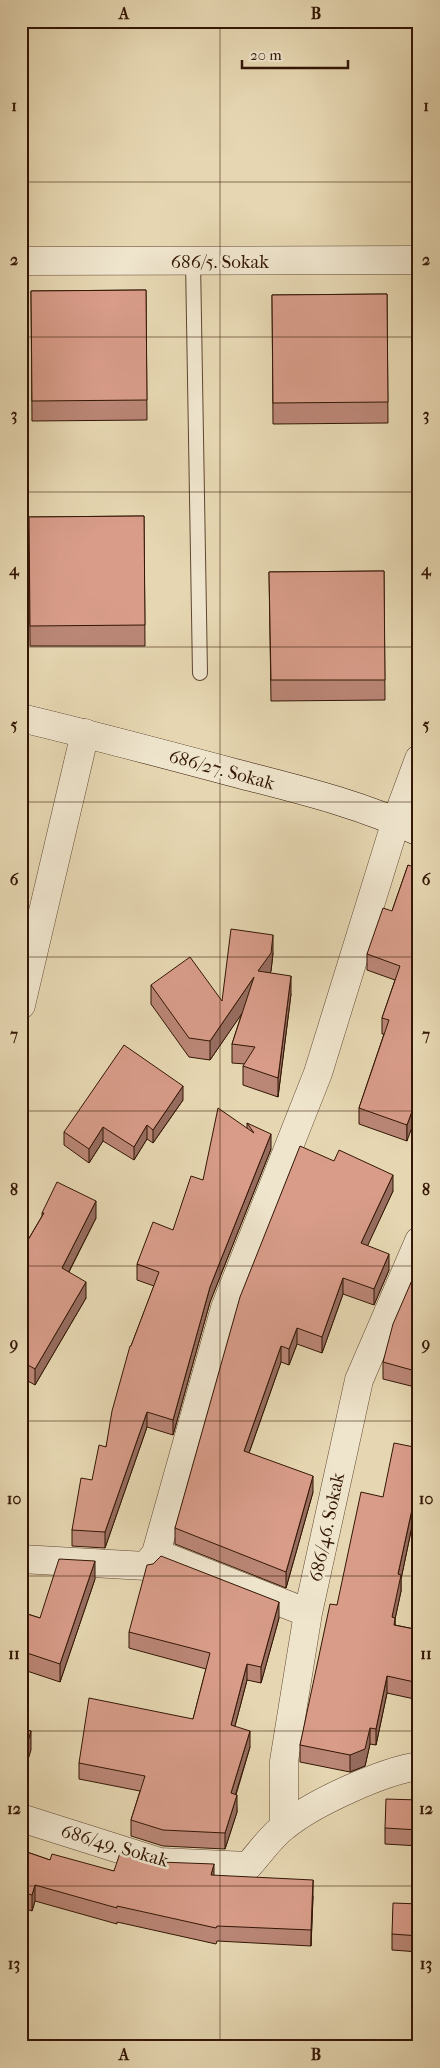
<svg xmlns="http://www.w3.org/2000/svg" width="440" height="2068" font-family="'IM FELL French Canon',serif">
  <rect width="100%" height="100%" fill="#e6d7b2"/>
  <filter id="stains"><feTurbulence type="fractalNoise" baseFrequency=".004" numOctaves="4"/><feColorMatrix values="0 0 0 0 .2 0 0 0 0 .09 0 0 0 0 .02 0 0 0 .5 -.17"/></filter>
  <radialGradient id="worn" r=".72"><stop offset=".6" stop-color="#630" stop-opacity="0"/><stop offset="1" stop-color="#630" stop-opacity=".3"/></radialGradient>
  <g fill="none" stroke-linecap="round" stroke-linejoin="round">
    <defs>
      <path id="lane" d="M193 261 200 673"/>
      <path id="street" d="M21 261 419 260
        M21 1005 85 733
        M156 1553 308 1613
        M21 1559 146 1566 156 1553 225 1308 318 1073 396 821 419 759
        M21 1818 160 1862 248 1866C260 1853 271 1836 285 1826 313 1803 383 1771 419 1766
        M284 1826V1761L308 1613 359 1380 419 1241"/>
      <path id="secondary" d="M21 718C93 735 164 754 235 773 297 789 361 804 419 832"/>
    </defs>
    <use href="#lane" stroke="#604630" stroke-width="16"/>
    <use href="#street" stroke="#604630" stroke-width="29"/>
    <use href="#secondary" stroke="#331604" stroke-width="29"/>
    <use href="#lane" stroke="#efe5cd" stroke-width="14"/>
    <use href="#street" stroke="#efe5cd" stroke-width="28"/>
    <use href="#secondary" stroke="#efe5cd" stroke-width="28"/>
  </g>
  <path fill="#ba8676" stroke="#331604" d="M146 290 147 420 32 421 31 291Z
    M387 294 388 423 273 424 272 295Z
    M144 516 145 646H30L29 517Z
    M384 571 385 700 271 701 269 572Z
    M408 865 407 1141 359 1124V1108L384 1034H382V1018L395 980 367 970V954L392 911Z
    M273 953 271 971 270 973 291 994 278 1097 243 1085V1066L245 1064 232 1063V1044L242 1013 210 1060 189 1057 151 1004V985L222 1001Z
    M183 1100 153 1143 147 1139 134 1160 103 1141 89 1163 64 1145V1132Z
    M247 1123 271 1149 210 1302 173 1435 147 1427 105 1548 72 1546V1530L106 1447 131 1346 154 1286 137 1280V1264L173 1230 203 1180 247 1128Z
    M334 1161 393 1191 367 1246 389 1270 374 1305 343 1294 322 1353 297 1344 289 1365 281 1362 249 1453 313 1492 286 1588 175 1544V1528Z
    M42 1213 96 1218 69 1272 86 1298 35 1385 21 1377V1252L42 1216Z
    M419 1264V1388L383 1379V1362Z
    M419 1448V1508L416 1507 401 1579V1591L395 1619V1625L419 1630V1700L387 1693 376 1745 370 1744 365 1766 350 1772 300 1762V1745L337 1605 383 1497Z
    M95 1579 60 1682 27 1671 21 1612 40 1618Z
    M279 1618 261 1683 247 1680 235 1726 250 1747 236 1795 237 1812 225 1849 163 1846 131 1836V1820L140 1791 79 1779V1763L193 1719 206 1669 129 1648V1632Z
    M419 1800V1846L385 1844V1828Z
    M21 1850 50 1860 114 1871 159 1862 214 1876 313 1896 311 1946 217 1941 216 1944 117 1922V1924L35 1901 32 1911 21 1907Z
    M419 1904V1952L392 1950V1934Z"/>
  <path fill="#976d60" stroke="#331604" d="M273 935V953L271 971 258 990V971Z
    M291 976V994L278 1097V1078Z
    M254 977V996L210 1060V1041Z
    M183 1086V1100L153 1143V1130Z
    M419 1092V1108L407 1141V1125Z
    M147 1125V1139L134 1160V1147Z
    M103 1127V1141L89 1163V1149Z
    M271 1134V1149L210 1302 173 1435V1420L210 1287Z
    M393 1175V1191L361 1260V1243Z
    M96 1201V1218L62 1285V1268Z
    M389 1254V1270L374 1305V1289Z
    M343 1278V1294L322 1353V1337Z
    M86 1282V1298L35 1385V1369Z
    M297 1328V1344L289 1365V1349Z
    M281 1346V1362L244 1467V1451Z
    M147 1412V1427L105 1548V1532Z
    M313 1476V1492L286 1588V1572Z
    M416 1491V1507L401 1579V1591L395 1619V1634L392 1617 398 1574Z
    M95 1561V1579L60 1682V1664Z
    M279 1602V1618L261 1683V1667Z
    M27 1653V1671L21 1688V1670Z
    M247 1664V1680L231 1741V1725Z
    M387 1676V1693L376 1745V1729Z
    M370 1728V1744L365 1766 350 1772V1755Z
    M31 1731V1750L21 1782V1764Z
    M250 1731V1747L231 1809V1793Z
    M237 1795V1812L225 1849V1833Z
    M214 1864V1880L211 1875Z
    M313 1880V1896L311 1946V1930Z
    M35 1885V1901L32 1911V1895Z"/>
  <path fill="#d89c89" stroke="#331604" d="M146 290 147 400 32 401 31 291Z
    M387 294 388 402 273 403 272 295Z
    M144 516 145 625 30 626 29 517Z
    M384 571 385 680H271L269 572Z
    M408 865 419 869V1092L407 1125 359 1108 389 1020 382 1018 400 966 367 954 383 908 392 911Z
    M231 929 273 935 271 953 258 971 291 976 278 1078 243 1066 255 1047 232 1044 254 977 210 1041 189 1038 151 985 190 957 222 1001Z
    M124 1045 183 1086 153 1130 147 1125 134 1147 103 1127 89 1149 64 1132Z
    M218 1108 254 1133 247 1123 271 1134 210 1287 173 1420 147 1412 105 1532 72 1530 81 1478 92 1480 99 1445 106 1447 112 1411 130 1346H131L159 1272 137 1264 153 1222 173 1230 191 1176 203 1180Z
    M300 1146 334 1161 339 1150 393 1175 361 1243 389 1254 374 1289 343 1278 322 1337 297 1328 289 1349 281 1346 244 1451 313 1476 286 1572 175 1528 240 1297Z
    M57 1182 96 1201 62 1268 86 1282 35 1369 21 1361V1252L44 1213H42Z
    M419 1264V1372L383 1362 393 1324Z
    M394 1443 419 1448V1491H416L398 1574 401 1575 392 1617 395 1618 394 1625 419 1630V1683L387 1676 376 1729 370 1728 365 1749 350 1755 300 1745 330 1604 337 1605 361 1492 383 1497Z
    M161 1556 279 1602 261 1667 247 1664 231 1725 250 1731 231 1793 237 1795 225 1833 163 1830 131 1820 145 1776 79 1763 89 1698 193 1719 210 1653 129 1632 147 1565 153 1564Z
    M59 1559 95 1561 60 1664 27 1653 21 1670V1612L40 1618Z
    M21 1728 31 1731 21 1764Z
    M386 1799 419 1800V1830L385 1828Z
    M21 1850 50 1860 52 1854 114 1871 121 1850 159 1862 214 1864 211 1875 313 1880 311 1930 217 1926 216 1928 117 1906V1908L35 1885 32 1895 21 1892Z
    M393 1903 419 1904V1936L392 1934Z"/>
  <path fill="none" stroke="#331604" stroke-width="1" stroke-opacity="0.55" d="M220 21V2047M21 182H419M21 337H419M21 492H419M21 647H419M21 802H419M21 957H419M21 1111H419M21 1266H419M21 1421H419M21 1576H419M21 1731H419M21 1886H419"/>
  <g text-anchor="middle" stroke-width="5" stroke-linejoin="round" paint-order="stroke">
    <g font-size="19" fill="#331604" stroke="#efe5cd">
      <text x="220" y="268">686/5. Sokak</text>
      <text transform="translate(222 769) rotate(15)" y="7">686/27. Sokak</text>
      <text transform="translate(326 1527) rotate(-78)" y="7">686/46. Sokak</text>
      <text transform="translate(115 1845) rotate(16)" y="7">686/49. Sokak</text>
    </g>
  </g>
  <rect width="440" height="2068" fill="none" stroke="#e6d7b2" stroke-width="55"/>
  <path d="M242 60v8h106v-8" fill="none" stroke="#331604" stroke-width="2.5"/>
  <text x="250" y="60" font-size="15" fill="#331604" stroke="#efe5cd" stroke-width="4" paint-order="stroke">20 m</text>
  <rect x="28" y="28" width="384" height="2012" fill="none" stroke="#331604" stroke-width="2"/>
  <g font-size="16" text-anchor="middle" font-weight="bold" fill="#331604">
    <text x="124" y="19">A</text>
    <text x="316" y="19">B</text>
    <text x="14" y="111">1</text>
    <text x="426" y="111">1</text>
    <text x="14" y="265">2</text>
    <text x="426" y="265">2</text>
    <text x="14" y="420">3</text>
    <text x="426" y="420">3</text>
    <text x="14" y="575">4</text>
    <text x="426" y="575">4</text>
    <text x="14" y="730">5</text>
    <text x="426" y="730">5</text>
    <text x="14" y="885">6</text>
    <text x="426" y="885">6</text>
    <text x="14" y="1040">7</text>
    <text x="426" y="1040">7</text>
    <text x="14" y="1195">8</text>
    <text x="426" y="1195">8</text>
    <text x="14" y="1349">9</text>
    <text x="426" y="1349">9</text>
    <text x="14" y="1504">10</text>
    <text x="426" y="1504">10</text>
    <text x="14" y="1659">11</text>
    <text x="426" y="1659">11</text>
    <text x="14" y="1814">12</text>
    <text x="426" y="1814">12</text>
    <text x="14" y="1969">13</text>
    <text x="426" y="1969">13</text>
    <text x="124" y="2060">A</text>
    <text x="316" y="2060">B</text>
  </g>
  <rect width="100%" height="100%" filter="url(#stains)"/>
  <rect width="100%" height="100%" fill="url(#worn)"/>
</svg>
